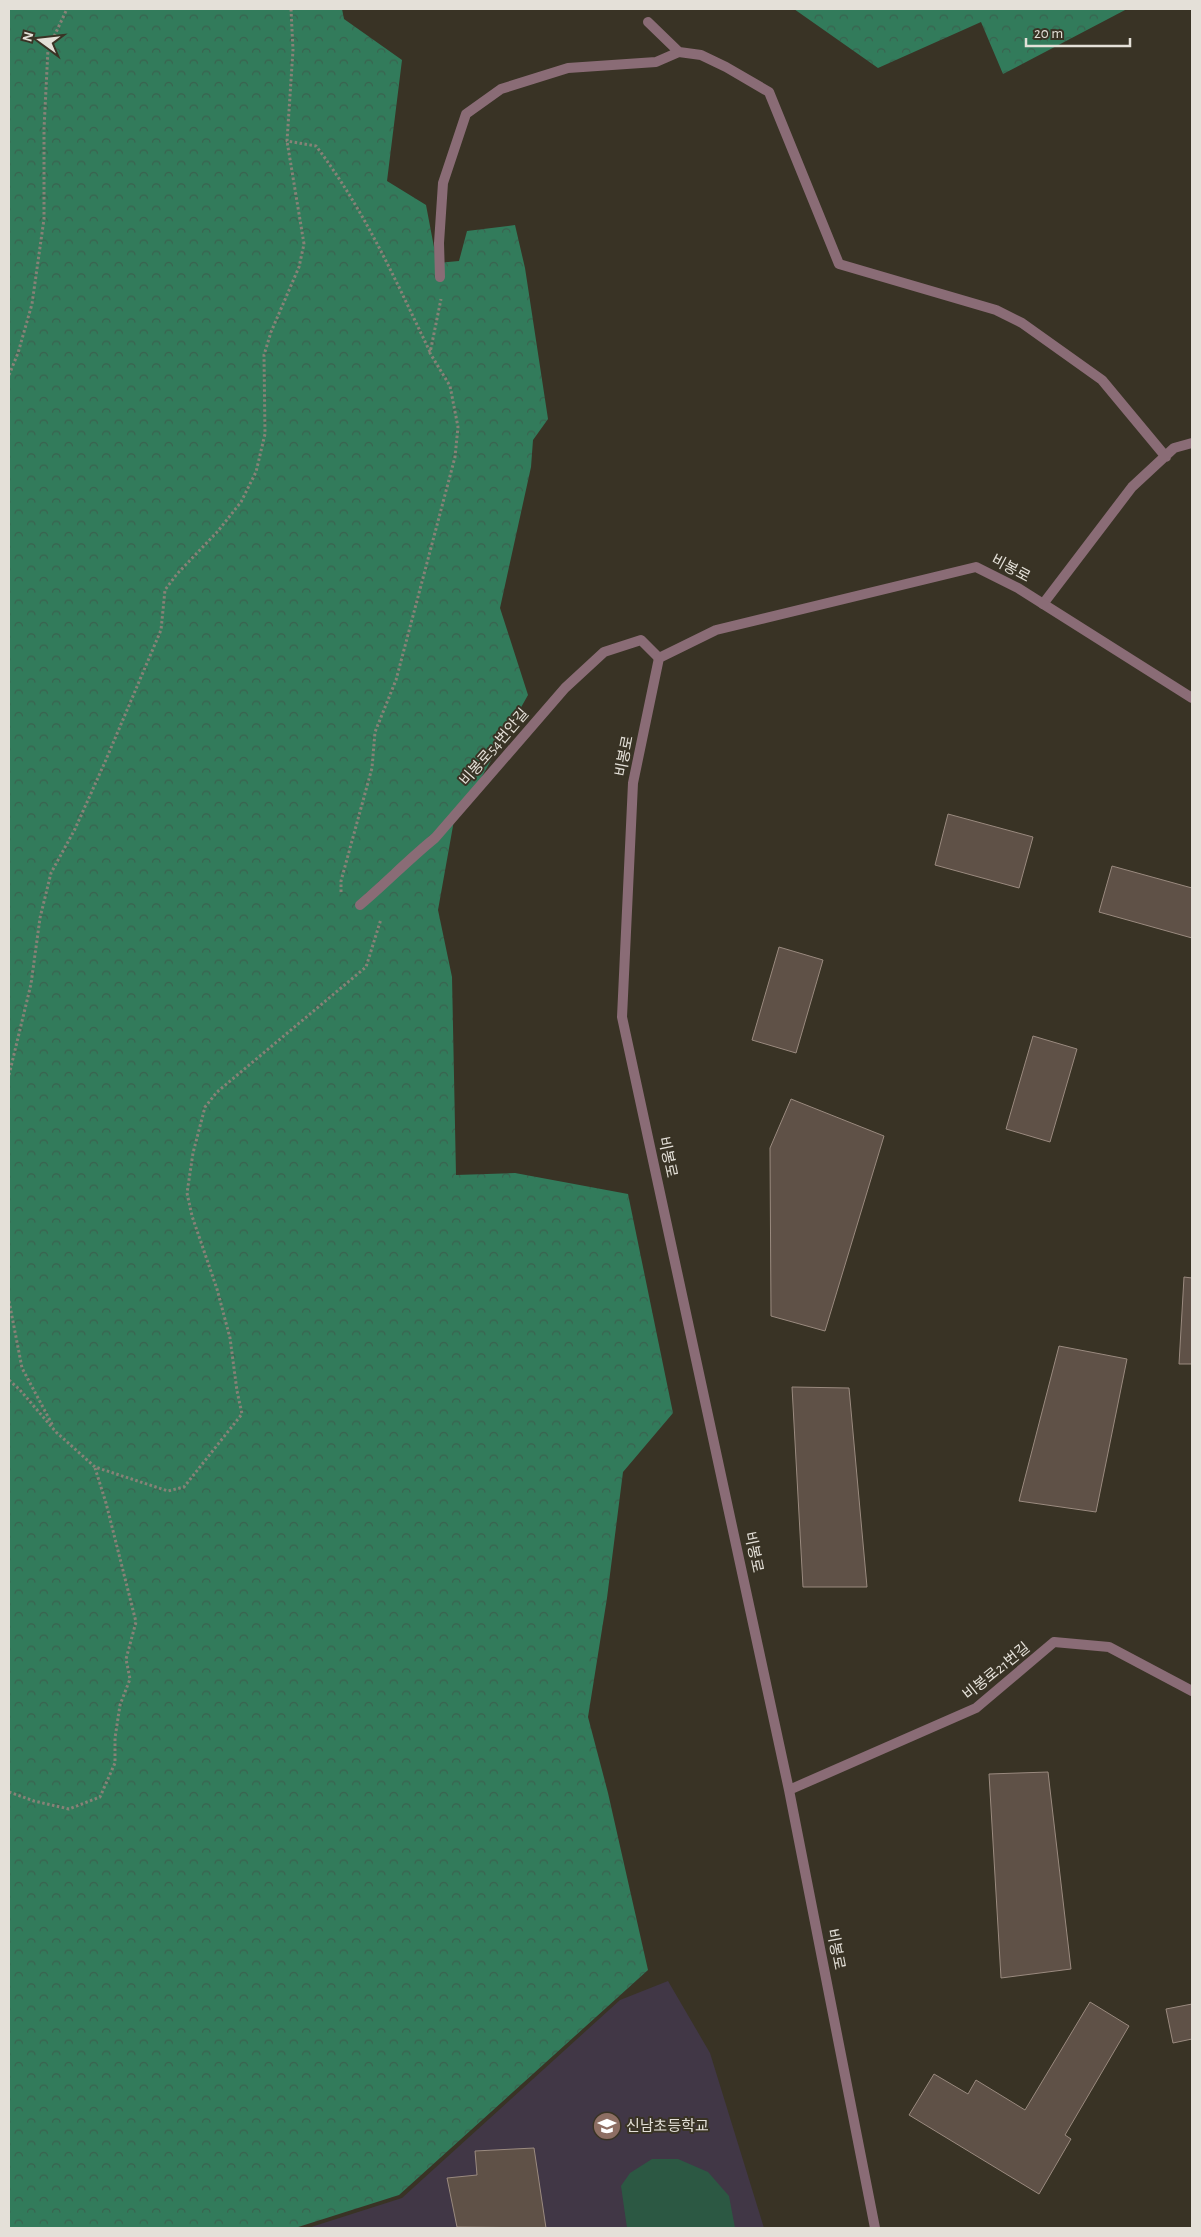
<svg xmlns="http://www.w3.org/2000/svg" width="1201" height="2237" font-family="'Alegreya Sans','Noto Sans KR',sans-serif">
  <defs>
    <pattern id="forest-crowns" width="20" height="18" patternUnits="userSpaceOnUse" patternTransform="scale(1.25)"><rect width="20" height="18" fill="#327b5b"/><path d="M2 6a3 3 0 1 1 6 0M12 15a3 3 0 1 1 6 0" fill="none" stroke="#3a624f"/></pattern>
  </defs>
  <rect width="100%" height="100%" fill="#393325"/>
  <path fill="#413746" d="M668 1981 710 2053 764 2228H308L402 2198 620 2000Z"/>
  <path fill="url(#forest-crowns)" d="M9 9H342L344 19 402 60 387 181 426 205 437 263 459 261 467 231 515 225 525 268 548 419 533 440 531 467 500 608 528 695 476 787 456 809 438 910 452 977 456 1175 515 1173 628 1194 673 1413 623 1472 607 1598 588 1717 608 1793 648 1970 399 2195 295 2228H9Z
    M794 9H1127L1003 74 981 22 878 68Z"/>
  <path fill="#2c5843" d="M652 2159H678L708 2172 729 2196 735 2228H627L621 2186 630 2173Z"/>
  <path fill="#5f5147" stroke="#9a8a7f" d="M948 814 1033 837 1019 888 935 865Z
    M1112 866 1192 888V938L1099 912Z
    M779 947 823 960 796 1053 752 1040Z
    M1033 1036 1077 1049 1050 1142 1006 1129Z
    M791 1099 884 1136 825 1331 771 1316 770 1148Z
    M1184 1277 1192 1278V1364H1179Z
    M1059 1346 1127 1359 1096 1512 1019 1501Z
    M792 1387 849 1388 867 1587H803Z
    M1048 1772 1071 1969 1001 1978 989 1774Z
    M1090 2002 1129 2026 1065 2135 1071 2139 1039 2194 909 2115 934 2074 968 2094 976 2080 1025 2110Z
    M1192 2004V2039L1173 2043 1166 2009Z
    M534 2148 546 2228 457 2227 447 2178 477 2175 475 2151Z"/>
  <g fill="none" stroke-linecap="round" stroke-linejoin="round">
    <path stroke="#878277" stroke-width="3" stroke-dasharray="2.5 2.5" stroke-linecap="butt" d="M291 9 293 50 287 141 316 146C364 209 396 281 430 352
      M9 375 18 353 32 304 44 219V129L48 49 67 9
      M341 892V881L372 768 375 732 396 680 455 457 458 427 450 386 430 353 441 299
      M9 1075 31 984 40 918 51 873 75 829 105 762 161 630 165 590 177 574 218 531 241 502 256 472 265 434 264 355 271 332 299 267 304 244 287 141
      M9 1301 22 1368 53 1426
      M9 1380 20 1390 56 1432 95 1467 168 1491 184 1487 242 1414 237 1391 230 1338 217 1289 192 1216 187 1193 193 1153 205 1107 217 1092 366 967 381 919
      M9 1792 34 1801 69 1809 100 1797 115 1763V1738L120 1705 130 1679 126 1659 136 1622 106 1503 95 1468"/>
    <path stroke="#8a6c76" stroke-width="10" d="M679 52 701 55 726 67 769 92 839 264 996 310 1022 323 1102 380 1166 457
      M440 277 439 243 443 183 466 114 501 89 568 68 656 62 679 52 648 22
      M1043 604 1132 487 1174 448 1192 443
      M360 905C386 883 409 859 435 838L565 688 604 652 641 640 659 658"/>
    <path stroke="#8a6c76" stroke-width="10" d="M789 1790 976 1708 1054 1642 1109 1647 1192 1691
      M875 2228 789 1790 622 1017 633 783 659 658 716 630 976 567 1018 588 1192 698"/>
  </g>
  <defs>
    <symbol id="school-disc" viewBox="-11 -11 22 22"><circle r="9.5" fill="#8d6e63" stroke="#393325"/><path d="M0-5L7-2L0 1L-7-2ZM-4 1L0 2.5L4 1V4Q0 6-4 4Z" fill="#fff"/></symbol>
  </defs>
  <g fill-rule="evenodd">
    <use href="#school-disc" x="591" y="2110" width="32" height="32"/>
  </g>
  <g text-anchor="middle" stroke-width="4" stroke-linejoin="round" paint-order="stroke">
    <g font-size="15" fill="#e4e0d8" stroke="#393325">
      <text transform="translate(1011 568) rotate(28)" y="5">비봉로</text>
      <text transform="translate(494 747) rotate(-49)" y="5">비봉로54번안길</text>
      <text transform="translate(624 756) rotate(-79)" y="5">비봉로</text>
      <text transform="translate(668 1157) rotate(78)" y="5">비봉로</text>
      <text transform="translate(754 1552) rotate(78)" y="5">비봉로</text>
      <text transform="translate(996 1671) rotate(-39)" y="5">비봉로21번길</text>
      <text transform="translate(836 1949) rotate(79)" y="5">비봉로</text>
    </g>
    <g font-size="15" fill="#e4e0d8" stroke="#393325" text-anchor="start">
      <text x="626" y="2131">신남초등학교</text>
    </g>
  </g>
  <rect width="1201" height="2237" fill="none" stroke="#e4e0d8" stroke-width="20"/>
  <g transform="translate(40 40) rotate(285)" stroke="#393325" stroke-width="4" paint-order="stroke">
  <path d="M0-4L9 19L0 12L-9 19Z" fill="#e4e0d8"/>
  <text y="-8" font-size="14" font-weight="bold" text-anchor="middle" fill="#e4e0d8">N</text>
  </g>
  <path d="M1026 38v8h104v-8" fill="none" stroke="#e4e0d8" stroke-width="2.5"/>
  <text x="1034" y="38" font-size="15" fill="#e4e0d8" stroke="#393325" stroke-width="4" paint-order="stroke">20 m</text>
</svg>
